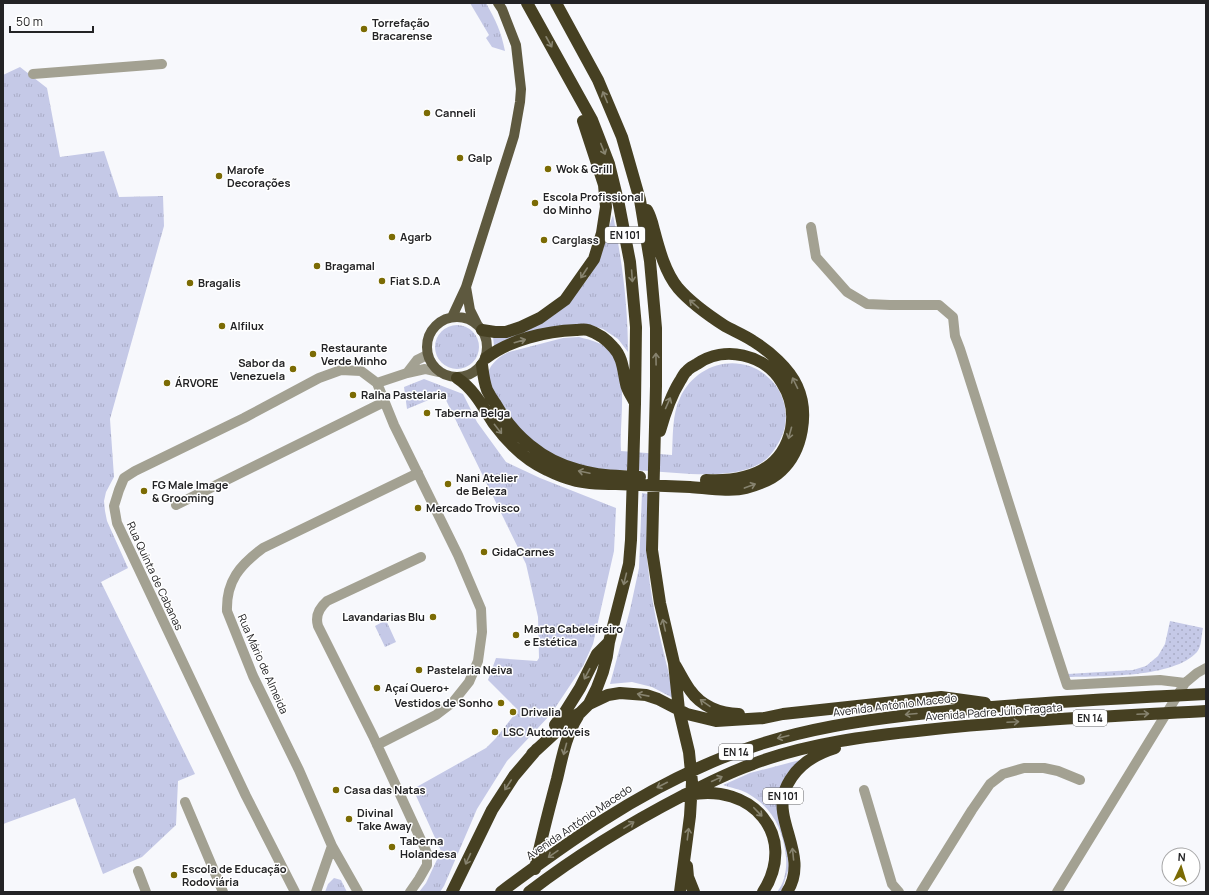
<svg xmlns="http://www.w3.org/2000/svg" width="1209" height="895" font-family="Manrope,sans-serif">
  <defs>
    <pattern id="grass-tufts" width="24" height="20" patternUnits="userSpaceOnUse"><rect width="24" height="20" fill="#c5c9e7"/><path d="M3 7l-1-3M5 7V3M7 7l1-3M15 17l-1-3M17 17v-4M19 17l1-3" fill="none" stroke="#a9acc6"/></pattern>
    <pattern id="garden-dots" width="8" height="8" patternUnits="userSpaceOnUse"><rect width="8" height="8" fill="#c5c9e7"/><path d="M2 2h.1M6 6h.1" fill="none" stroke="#a9acc6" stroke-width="1.8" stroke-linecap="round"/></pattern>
  </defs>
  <rect width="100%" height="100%" fill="#f7f8fc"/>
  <path fill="url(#grass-tufts)" d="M470 3H486C496 21 501 31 505 51L492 47 486 38 489 35Z
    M20 67 47 88 60 157 104 151 119 197 163 196 164 226 110 419 114 477 106 492 104 501 105 511 107 521 128 568 101 582 195 774 178 781 176 825 142 857 103 874 75 798 3 824V75Z
    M613 215C622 261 628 305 628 352L618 339 603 329 587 324 494 346 493 337 568 304 589 277 604 242Z
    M435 347a22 22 0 1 1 44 0a22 22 0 1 1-44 0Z
    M579 337C590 340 605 343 612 353 629 378 619 422 621 451L672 455C673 437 672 414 680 398 697 361 744 351 772 381 786 396 790 420 781 438 776 448 769 459 759 464 731 480 682 473 650 471 634 470 616 471 600 469 585 467 567 462 553 455 547 452 540 448 535 444 521 433 486 391 488 373 490 364 501 355 509 352L563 338Z
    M424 379 463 394 477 422 506 462 540 478 616 508 614 551 593 644 583 666 551 714 507 761 477 809 444 886 440 892H419L426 883 441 851 413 789 486 748 496 738 518 710 488 680 496 658 537 661 539 658 538 617 526 564 443 394 407 409 404 387Z
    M642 493 648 494C647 518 645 543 648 567 652 612 665 656 675 699L652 687 632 682 610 684 630 610 639 568Z
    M386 620 396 642 385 647 375 626Z
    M800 760 781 786 789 868 782 889 780 892H777C785 883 787 868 786 857 783 829 772 807 747 793 740 789 731 788 723 785L750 773Z
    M334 878 341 880 347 892H325L328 884Z"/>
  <path fill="url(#garden-dots)" d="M1170 621 1203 628C1201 636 1202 646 1197 652 1174 678 1101 676 1069 677L1068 674 1133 670 1146 666 1158 656 1165 644Z"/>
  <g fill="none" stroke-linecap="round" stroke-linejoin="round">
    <path stroke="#a3a192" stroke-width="10" d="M33 74 162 64
      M811 227 816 257 847 292 867 304 890 305H939L953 317 955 336 960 349C996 461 1030 573 1067 685L1160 680 1185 683
      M407 373 417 360 427 355
      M377 383 394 425 458 555 481 609 482 632 478 661 469 682 453 702 436 715 377 745
      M377 383 407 373 425 369 438 372
      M176 505 384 402
      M864 790 892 884 899 892
      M185 802 223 892
      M138 871 146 892
      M295 892 246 796 117 523 114 506 119 490 124 478 135 471 244 418 319 378 341 370 361 371 377 383
      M316 892 332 846
      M358 892 332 846 299 770 253 676 227 611C226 581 240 565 263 548L418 473
      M410 892 419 879 427 865V853L373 736 318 626C315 616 319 608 327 601L421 557
      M921 892 972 810 990 784 1003 774 1024 768H1044L1058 771 1080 780
      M1057 892 1185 683 1197 673 1206 668"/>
    <path stroke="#5e593f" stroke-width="10" d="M466 287 470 310 477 324
      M427 347a30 30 0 1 1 60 0a30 30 0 1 1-60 0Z
      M452 317 466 287 514 136 520 102 521 89 516 45 502 9 498 3"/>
    <path stroke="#464022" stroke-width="12" d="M527 3 592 120 609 164 619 205 630 262 636 327 635 404 631 540 629 564 609 642C607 665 600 684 589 704
      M556 3 598 80 622 137 640 200 650 261 656 328V386L652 550 660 603 674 663 679 710 689 752 692 782 690 816 680 892
      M482 330 495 332H506L521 327 540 318 565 300 594 259 602 233 606 207 604 185 583 121
      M486 358C509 340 546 331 576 330 579 330 584 329 588 330 597 333 607 340 613 347 623 357 623 371 626 384 627 390 631 395 634 401
      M482 365C483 373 484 382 487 390 489 394 492 399 495 403 513 435 542 461 579 470 599 476 619 476 640 477
      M457 378C474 389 483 407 494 424 508 443 525 460 547 470 555 474 565 478 573 480 586 484 602 484 616 484 640 485 665 486 690 487 706 488 731 492 746 488 757 485 773 479 781 471 803 451 809 412 797 386 789 368 769 351 753 341 744 335 734 331 725 326 708 315 691 303 678 288 665 272 659 249 654 230 652 222 651 217 647 210
      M660 431C665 413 670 397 680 381 682 378 684 373 687 371 689 368 694 366 697 364 724 345 765 354 782 383 791 397 794 413 791 429 782 472 745 482 706 480
      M675 665C680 673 684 682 690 690 701 706 720 714 739 714
      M555 725 565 712 580 688 597 654 609 642
      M532 754 570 719 580 713 589 704 608 695 620 693 646 695 658 699 687 714 716 721 764 718 783 714 941 697 985 703
      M689 795C751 782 799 835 763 892
      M687 866 688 877 694 892
      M535 869C541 839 549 809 557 779 562 758 566 735 578 716
      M452 892 492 810 514 776 537 749
      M501 892C568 842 634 795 712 762 790 728 874 718 958 710 1040 702 1123 698 1206 694
      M529 892C577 855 630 823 684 795 707 784 729 772 753 764 808 743 868 736 926 730 1019 720 1113 716 1206 711
      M787 892C809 858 775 823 784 793 786 787 789 781 792 777 802 762 819 753 835 748"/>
  </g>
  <defs><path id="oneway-shaft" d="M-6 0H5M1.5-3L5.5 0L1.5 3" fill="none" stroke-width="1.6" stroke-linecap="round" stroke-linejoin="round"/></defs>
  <g stroke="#87836f">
    <use href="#oneway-shaft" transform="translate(549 42) rotate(61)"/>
    <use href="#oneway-shaft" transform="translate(605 97) rotate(-113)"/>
    <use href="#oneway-shaft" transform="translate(603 149) rotate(68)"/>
    <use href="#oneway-shaft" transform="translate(584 273) rotate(123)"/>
    <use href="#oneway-shaft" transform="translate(632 276) rotate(86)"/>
    <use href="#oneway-shaft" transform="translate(694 304) rotate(-139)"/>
    <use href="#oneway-shaft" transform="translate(520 341) rotate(-16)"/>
    <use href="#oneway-shaft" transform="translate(656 359) rotate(-91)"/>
    <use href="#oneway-shaft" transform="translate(795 383) rotate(-116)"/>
    <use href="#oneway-shaft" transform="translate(668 403) rotate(-66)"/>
    <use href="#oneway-shaft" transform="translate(498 429) rotate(52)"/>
    <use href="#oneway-shaft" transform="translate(790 433) rotate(105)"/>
    <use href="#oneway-shaft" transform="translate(584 472) rotate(-168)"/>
    <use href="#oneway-shaft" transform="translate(750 486) rotate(-20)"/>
    <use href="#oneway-shaft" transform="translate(625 579) rotate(104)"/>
    <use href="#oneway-shaft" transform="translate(664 625) rotate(-103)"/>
    <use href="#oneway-shaft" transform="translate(587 674) rotate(118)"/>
    <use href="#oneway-shaft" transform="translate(643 695) rotate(-169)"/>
    <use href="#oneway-shaft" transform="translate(705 703) rotate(-145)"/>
    <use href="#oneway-shaft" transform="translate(911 714) rotate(175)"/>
    <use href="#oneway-shaft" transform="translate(1143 714) rotate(-3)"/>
    <use href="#oneway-shaft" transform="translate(1013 722) rotate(-3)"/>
    <use href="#oneway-shaft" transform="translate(783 737) rotate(166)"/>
    <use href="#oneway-shaft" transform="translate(565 749) rotate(105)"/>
    <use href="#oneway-shaft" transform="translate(717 779) rotate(-25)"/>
    <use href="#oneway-shaft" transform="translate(508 785) rotate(123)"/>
    <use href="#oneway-shaft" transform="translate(662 785) rotate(153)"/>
    <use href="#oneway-shaft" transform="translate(758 812) rotate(46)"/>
    <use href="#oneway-shaft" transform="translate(629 825) rotate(-31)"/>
    <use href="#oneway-shaft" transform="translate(688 834) rotate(-83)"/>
    <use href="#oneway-shaft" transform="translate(553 854) rotate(145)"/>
    <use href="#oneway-shaft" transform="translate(793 854) rotate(-96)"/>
    <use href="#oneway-shaft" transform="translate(468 859) rotate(115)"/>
  </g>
  <g fill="#7b6b04" stroke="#fff" stroke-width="1.5">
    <circle cx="364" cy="29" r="4"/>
    <circle cx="427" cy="113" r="4"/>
    <circle cx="460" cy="158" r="4"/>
    <circle cx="548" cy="169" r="4"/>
    <circle cx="219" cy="176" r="4"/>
    <circle cx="535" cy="203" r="4"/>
    <circle cx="392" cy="237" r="4"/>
    <circle cx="544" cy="240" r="4"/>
    <circle cx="317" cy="266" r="4"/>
    <circle cx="382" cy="281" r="4"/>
    <circle cx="190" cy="283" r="4"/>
    <circle cx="222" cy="326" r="4"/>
    <circle cx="313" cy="354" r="4"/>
    <circle cx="293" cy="369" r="4"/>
    <circle cx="167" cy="383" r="4"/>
    <circle cx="353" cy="395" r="4"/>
    <circle cx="427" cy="413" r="4"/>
    <circle cx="448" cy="484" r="4"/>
    <circle cx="144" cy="491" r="4"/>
    <circle cx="418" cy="508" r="4"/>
    <circle cx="484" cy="552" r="4"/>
    <circle cx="433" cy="617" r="4"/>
    <circle cx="516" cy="635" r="4"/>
    <circle cx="419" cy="670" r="4"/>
    <circle cx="377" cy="688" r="4"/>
    <circle cx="501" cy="703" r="4"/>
    <circle cx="513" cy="712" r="4"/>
    <circle cx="495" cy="732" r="4"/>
    <circle cx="336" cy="790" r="4"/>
    <circle cx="349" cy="819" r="4"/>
    <circle cx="392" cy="847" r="4"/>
    <circle cx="174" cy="875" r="4"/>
  </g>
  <g text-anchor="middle" stroke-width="3" stroke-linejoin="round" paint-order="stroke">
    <g fill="#fff" stroke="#656566" stroke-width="1">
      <rect x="605" y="227" width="40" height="16" rx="3"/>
      <rect x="1073" y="710" width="34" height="16" rx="3"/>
      <rect x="719" y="744" width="34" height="16" rx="3"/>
      <rect x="763" y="788" width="40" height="16" rx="3"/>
    </g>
    <g font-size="10" font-weight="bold" fill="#232325">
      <text x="625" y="239">EN 101</text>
      <text x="1090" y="722">EN 14</text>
      <text x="736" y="756">EN 14</text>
      <text x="783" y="800">EN 101</text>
    </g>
    <g font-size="11" font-weight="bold" fill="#232325" stroke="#fff" text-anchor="start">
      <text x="372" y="27">Torrefação<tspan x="372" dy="13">Bracarense</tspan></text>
      <text x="435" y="117">Canneli</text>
      <text x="468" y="162">Galp</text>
      <text x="556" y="173">Wok &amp; Grill</text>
      <text x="227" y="174">Marofe<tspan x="227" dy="13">Decorações</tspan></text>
      <text x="543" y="201">Escola Profissional<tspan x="543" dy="13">do Minho</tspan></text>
      <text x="400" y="241">Agarb</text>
      <text x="552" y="244">Carglass</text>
      <text x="325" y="270">Bragamal</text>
      <text x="390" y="285">Fiat S.D.A</text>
      <text x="198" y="287">Bragalis</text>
      <text x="230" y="330">Alfilux</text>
      <text x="321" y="352">Restaurante<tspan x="321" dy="13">Verde Minho</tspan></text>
      <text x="285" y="367" text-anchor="end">Sabor da<tspan x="285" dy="13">Venezuela</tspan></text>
      <text x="175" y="387">ÁRVORE</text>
      <text x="361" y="399">Ralha Pastelaria</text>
      <text x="435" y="417">Taberna Belga</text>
      <text x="456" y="482">Nani Atelier<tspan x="456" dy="13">de Beleza</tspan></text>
      <text x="152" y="489">FG Male Image<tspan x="152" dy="13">&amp; Grooming</tspan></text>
      <text x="426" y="512">Mercado Trovisco</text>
      <text x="492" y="556">GidaCarnes</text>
      <text x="425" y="621" text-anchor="end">Lavandarias Blu</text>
      <text x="524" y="633">Marta Cabeleireiro<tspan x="524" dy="13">e Estética</tspan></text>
      <text x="427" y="674">Pastelaria Neiva</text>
      <text x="385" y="692">Açaí Quero+</text>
      <text x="493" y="707" text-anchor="end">Vestidos de Sonho</text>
      <text x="521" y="716">Drivalia</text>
      <text x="503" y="736">LSC Automóveis</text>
      <text x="344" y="794">Casa das Natas</text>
      <text x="357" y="817">Divinal<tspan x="357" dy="13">Take Away</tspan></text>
      <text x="400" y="845">Taberna<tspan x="400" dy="13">Holandesa</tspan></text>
      <text x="182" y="873">Escola de Educação<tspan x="182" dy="13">Rodoviária</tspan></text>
    </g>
    <g font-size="11" fill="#232325" stroke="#fff">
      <text transform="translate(155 576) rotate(65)" y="4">Rua Quinta de Cabanas</text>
      <text transform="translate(263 664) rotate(66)" y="4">Rua Mário de Almeida</text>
      <text transform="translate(895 705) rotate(-7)" y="4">Avenida António Macedo</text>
      <text transform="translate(994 712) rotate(-4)" y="4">Avenida Padre Júlio Fragata</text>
      <text transform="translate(579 822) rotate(-34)" y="4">Avenida António Macedo</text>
    </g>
  </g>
  <rect width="1209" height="895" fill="none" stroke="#232325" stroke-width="8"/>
  <g transform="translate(1181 867) rotate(4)"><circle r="19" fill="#ffffff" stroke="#a7a7a8"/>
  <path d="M0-3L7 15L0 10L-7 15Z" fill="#7b6b04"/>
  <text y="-6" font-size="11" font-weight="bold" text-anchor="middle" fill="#232325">N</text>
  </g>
  <path d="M10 26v6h83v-6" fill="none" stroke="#232325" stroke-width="2"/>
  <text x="16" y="26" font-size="12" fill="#232325" stroke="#ffffff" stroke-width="3" paint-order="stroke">50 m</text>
</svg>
